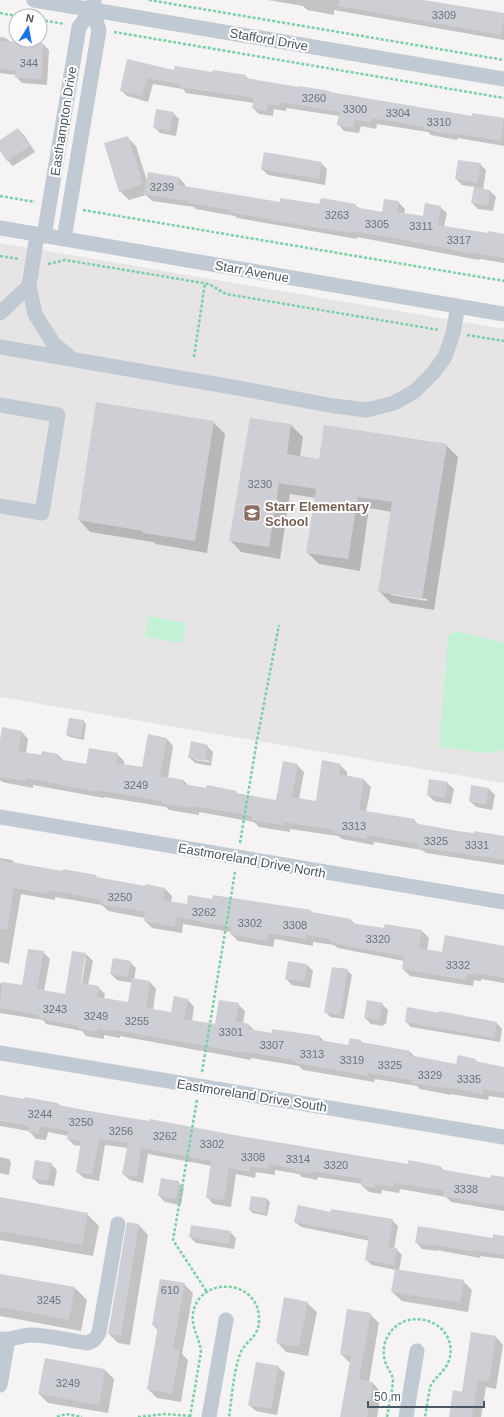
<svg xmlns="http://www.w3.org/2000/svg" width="504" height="1417" font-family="Helvetica,sans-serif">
  <rect width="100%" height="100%" fill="#f5f3f3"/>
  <path fill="#e6e4e5" d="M0 243 504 329V783L0 697Z"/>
  <path fill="#c3f1d5" d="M149 616 186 623 182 643 145 637Z
    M456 631 504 643V750L487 753 439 747 448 636Z"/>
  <path fill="#0003" fill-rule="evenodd" d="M268 0H418L504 14V40L334 10V15L307 10 303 6Z
    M0 37 6 38 11 42 43 44 49 50 47 85 22 83 16 77V75L0 73Z
    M128 60 175 71 245 76 249 79 300 88 330 92 331 93 472 117 473 114 504 119V146L458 138 457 140 431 135 428 132 377 124 376 129 361 126 359 133 344 131 338 124 339 116 286 108V111L274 109 273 116 259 114 253 108 254 103 186 93 183 89 153 84 148 102 127 96 121 90Z
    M173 113 179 119 176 136 160 133 154 127Z
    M18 129 24 135 35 152 13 166 7 160 0 149V141Z
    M127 137 136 146 147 181 179 178 185 184V187L280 203 320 205H355L360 209 383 214 398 202 405 209 404 214 424 218 440 207 447 213 444 227 489 234 504 235V263L480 259 479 260 357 237V239L237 218 235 216 196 209 194 207 152 201 146 195 129 200 120 191Z
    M321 163 327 169 325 185 268 175 262 169Z
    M480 164 486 170 483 190 490 191 496 197 493 211 478 209 472 203 475 187 462 185 456 179Z
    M251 419 291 425 303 437 300 457 320 460 446 445 458 457 434 610 391 603 379 591 392 512 369 508 360 571 319 564 307 552 316 498 290 494 280 559 241 552 230 540ZM391 593 427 599V601L391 595Z
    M213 422 225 434 207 553 156 544 153 542 90 532 79 520Z
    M83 721 86 724 84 740 70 737 67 735Z
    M21 731 28 739 26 753 42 756 58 755 64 761 87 765 117 754 124 761V765L143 768 166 738 173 746 168 778 184 781 189 786 236 792 240 795 277 801 297 765 304 772 299 799 317 802 340 765 347 772V776L364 780 371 787 366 812 414 820 419 825 504 839V865L426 853 422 850 374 842 373 845 342 839 338 836 290 829V832L259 827 254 822 199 812V815L169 810 166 807 104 797V798L33 785V788L2 782 0 780V746Z
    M207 746 213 752 211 766 195 763 189 757ZM195 758 210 761 209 762 195 760Z
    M447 783 454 789 451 804 434 801 428 795Z
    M489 789 495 795 492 810 476 807 470 801Z
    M0 858 12 860 16 864 63 872 96 876 99 879 146 887 165 889 172 896 171 902 187 905 311 911 313 913 351 920 355 924 385 930 422 931 429 938 427 950 443 953 504 947V983L481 979V981L474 980 473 986 410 976 403 969 404 961 338 948 334 945 313 942V946L275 939 273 947 238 941 231 934V932L183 924 182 933 152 928 145 921V918L108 911 102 905 55 897V900L21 894 9 964 0 962Z
    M43 952 50 959 44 991 66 995 86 954 93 961 88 985 98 987 105 994 104 999 129 1004 133 983 117 980 111 974 130 962 136 968 134 980 150 982 156 989 153 1010 171 1013 188 1000 194 1007 192 1021 216 1025 238 1004 245 1011 243 1024 249 1025 255 1031 273 1034 307 1035 320 1037 325 1042 349 1046 361 1041 364 1044 409 1051 416 1058 457 1065 475 1060 478 1063 504 1068V1098L489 1096 488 1100 451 1094V1095L420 1089 417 1086 375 1079 374 1082 303 1070 299 1066 251 1058V1060L120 1036V1038L104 1035V1039L86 1036 82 1031 46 1024 43 1020 0 1013V983L23 986ZM84 958H86L81 988H79Z
    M307 965 313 971 310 988 292 985 286 979Z
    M347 970 352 975 344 1019 330 1017 326 1012Z
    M382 1004 388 1010 386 1024H384L383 1026 371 1024 365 1018Z
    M408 1008 460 1016 497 1023 502 1029 500 1042 411 1027 406 1022Z
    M0 1095 25 1100 58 1104 61 1106 150 1122 408 1165 440 1166 444 1171 491 1179 504 1178V1211L451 1202 446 1197 400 1189 399 1193 382 1190 381 1194 369 1192 362 1186V1184L318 1177 317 1180 302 1177 299 1174 275 1170V1175L256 1172 255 1178 236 1174 231 1207 213 1204 207 1197 212 1166 148 1154 143 1183 130 1180 123 1174 128 1148 105 1145 99 1181 84 1178 77 1172 81 1146 74 1145 68 1139V1136L48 1132 46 1140 36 1139 29 1131 0 1126Z
    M0 1157 9 1159 11 1162 9 1175 0 1173Z
    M51 1164 57 1170 54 1186 39 1184 33 1178Z
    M178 1182 184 1188 181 1205 165 1202 159 1196Z
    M0 1198 87 1214 99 1226 93 1256 0 1240Z
    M267 1199 270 1202 267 1216 253 1213 250 1210Z
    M331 1213 392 1220 398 1226 394 1249H396L402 1255 399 1270 463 1281 472 1290 468 1312 402 1301 392 1292 396 1270 372 1265 366 1260 370 1241 301 1227 295 1222Z
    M127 1224 139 1225 148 1235 130 1345 118 1343 109 1334Z
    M230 1232 236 1238 234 1249 196 1243 190 1237Z
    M504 1237V1259L480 1256V1258L437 1250V1251L422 1249 416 1242 494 1239Z
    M0 1275 75 1288 87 1300 81 1331 0 1316Z
    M184 1284 193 1293 182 1354 188 1360 181 1402 157 1398 148 1389 158 1330 153 1325Z
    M307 1303 317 1312 308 1356 286 1352 277 1342Z
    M370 1314 379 1323 369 1382H372L381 1392 377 1417H341L350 1363 341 1354Z
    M496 1337 503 1345 496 1389 486 1387 481 1417H450L462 1393Z
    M278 1367 285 1373 277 1415 256 1411 249 1405Z
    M105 1370 114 1379 108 1413 48 1403 39 1394Z"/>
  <path fill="#cdcfd5" d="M339 0H423L504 13V18L501 35 338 6Z
    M0 41 43 43 41 79 15 78 16 71 0 68Z
    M127 59 174 70 175 66 212 72 213 70 246 75 245 78 299 87V86L330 91V92L472 116V113L504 118 501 141 452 133V135L424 129V127L371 118V123L355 120 353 128 337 125 339 112 280 102V106L268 104 267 111 252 108 254 98 179 87V84L147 78 142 96 120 91Z
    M156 109 174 112 170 131 153 128Z
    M18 128 30 146 7 161 0 151V140Z
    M128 136 143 184 119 192 104 143Z
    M264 152 322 162 319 179 261 169Z
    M458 160 481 163 477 183 455 179Z
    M148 172 179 177 178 185 280 202V198L319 204 321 198 356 204 355 207 382 212 384 199 399 201 397 212 423 216 425 203 441 206 438 225 488 233 489 231 504 234V258L473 253V254L399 239 351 231V233L277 221 229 212 230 210 188 203 189 201 144 195Z
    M474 187 490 190 488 206 471 203Z
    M96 402 214 421 195 541 143 533V531L78 520Z
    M250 418 291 424 287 454 319 459 324 425 447 444 422 599 378 592 392 502 358 497 348 559 306 553 316 489 279 483 269 547 229 541Z
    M69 718 84 720 81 737 66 735Z
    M2 727 22 731 18 751 41 755 42 751 58 754V759L86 764 89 748 118 753 116 763 142 767 148 734 167 738 160 776 184 780 183 784 206 788 207 785 237 791 236 793 276 800 283 761 298 764 292 797 316 801 322 760 341 764 339 774 364 779 359 810 415 819 414 823 463 832 474 833V831L504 836V860L418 847V844L367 835V839L334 833V830L283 822V825L251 820 252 816 193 806 192 808 161 803 162 801 97 790V792L26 778V781L0 777V740Z
    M191 741 208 745 205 761 188 758Z
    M429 779 448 782 445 798 427 795Z
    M471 785 489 788 486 805 469 801Z
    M0 860 62 871 63 869 96 875V877L145 886 146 884 165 888 163 900 187 904 188 895 212 899 213 895 311 910V912L351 919 350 923 384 928 385 924 422 930 419 948 442 952 445 935 504 946V978L475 973 474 975 467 974 466 980 402 969 404 956 357 948 330 942V939L307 935 306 939 268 933 267 941 230 934 231 927 176 917 175 927 144 921 145 912 100 904 101 900 49 890 48 894 14 888 7 930 0 929Z
    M28 949 44 951 37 989 65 994 72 951 86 953 81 983 99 986 97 997 128 1002 132 978 150 981 146 1008 171 1012 174 996 188 999 184 1019 215 1024 219 1000 239 1003 236 1021 249 1024 248 1029 272 1033V1029L307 1034 320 1036 319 1040 348 1045 350 1038 361 1040V1042L410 1051 409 1055 456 1064 458 1055 476 1059 475 1061 504 1067V1093L483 1089 482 1094 445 1087 444 1088 412 1083V1080L368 1073V1076L295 1063V1060L245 1052 244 1053 114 1030 113 1031 98 1029 97 1032 78 1029 79 1026 38 1018 39 1015 0 1008 2 982 22 985Z
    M113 958 131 961 128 977 110 974Z
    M288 961 307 964 304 982 285 979Z
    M332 967 348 969 340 1015 324 1013Z
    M367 1000 383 1003 380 1019 378 1018V1020L364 1018Z
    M407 1007 439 1013V1011L497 1022 494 1038 405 1022Z
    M0 1095 24 1099 25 1097 58 1103V1105L99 1113 149 1121 150 1119 240 1136 408 1164V1160L440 1166V1169L490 1178 491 1175 504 1177V1206L443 1196 444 1191 394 1183 393 1187 375 1184V1188L361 1186 362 1179 311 1171V1174L294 1171 295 1169 269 1164 268 1169 250 1166 249 1172 229 1168 224 1200 206 1198 211 1161 141 1148 137 1177 122 1174 128 1143 99 1139 92 1175 76 1172 81 1141 67 1139 68 1131 41 1126 39 1134 28 1132 29 1126 0 1121Z
    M35 1160 52 1163 48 1181 32 1178Z
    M161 1178 179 1181 176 1199 158 1196Z
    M251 1196 267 1198 265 1213 249 1210Z
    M0 1197 88 1213 82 1245 0 1231Z
    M298 1205 331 1212V1209L393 1219 388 1247 397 1248 394 1265 365 1260 369 1236 294 1222Z
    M127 1222 139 1224 121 1336 108 1334Z
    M191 1225 231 1231 228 1244 189 1237Z
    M418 1226 493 1238V1234L504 1236V1255L474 1250V1252L431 1244V1246L415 1243Z
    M395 1269 464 1280 460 1303 391 1292Z
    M0 1274 75 1287 69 1320 0 1307Z
    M160 1279 185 1283 173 1348 180 1350 172 1394 147 1389 158 1326 152 1325Z
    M284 1297 308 1302 299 1347 276 1343Z
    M347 1309 371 1313 359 1379 373 1382 367 1417H340L351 1356 340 1354Z
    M471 1332 496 1336 489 1382 478 1380 472 1417H449L453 1390 462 1392Z
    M45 1358 105 1369 99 1405 38 1394Z
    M256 1362 279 1366 271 1409 248 1405Z"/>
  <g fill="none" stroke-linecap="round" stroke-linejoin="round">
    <path stroke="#7ad0a6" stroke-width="2.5" stroke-dasharray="3 2" stroke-linecap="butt" d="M149 0 504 60
      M0 13 16 16
      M40 20 65 24
      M114 32 504 98
      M0 196 35 202
      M83 210 504 281
      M0 256 19 259
      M48 264 65 260 209 284 226 294 439 330
      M467 335 504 341
      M194 357 205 283
      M240 843 257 740 279 625
      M202 1072 235 872
      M197 1100 173 1240 207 1292
      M57 1417 66 1414 82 1417
      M138 1417 165 1414 191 1416
      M190 1417 201 1352C200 1338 191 1328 193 1314 198 1275 261 1278 259 1321 259 1337 245 1341 240 1354 233 1374 232 1397 229 1417
      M387 1417C389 1405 392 1393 393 1381 393 1374 388 1370 386 1364 383 1357 383 1347 386 1340 400 1304 457 1318 450 1357 447 1371 435 1376 430 1387L425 1417"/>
    <path stroke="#c1cad2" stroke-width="15" d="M34 0 504 79
      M0 228 504 314
      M37 235 29 286 35 314 53 343 72 359
      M44 236 79 27 92 10
      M64 239 99 30 92 10 94 3
      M0 313 29 286
      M0 347 238 388 334 406 367 410 394 403 415 391 433 373 445 357 453 333 458 306
      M0 405 58 415 42 513 0 506
      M0 817 504 902
      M0 1053 504 1137
      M0 1339C11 1341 20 1335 31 1335 50 1335 69 1341 87 1343L94 1340 99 1333 118 1224
      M0 1385 8 1340
      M209 1417 226 1320
      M406 1417 417 1351"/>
  </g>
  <defs>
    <symbol id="school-square" viewBox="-11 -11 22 22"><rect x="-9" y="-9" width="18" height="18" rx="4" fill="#8d6e63" stroke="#fff"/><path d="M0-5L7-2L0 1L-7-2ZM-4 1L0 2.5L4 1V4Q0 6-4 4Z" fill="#fff"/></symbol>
  </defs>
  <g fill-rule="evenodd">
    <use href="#school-square" x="242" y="503" width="20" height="20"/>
  </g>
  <g text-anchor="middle" stroke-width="4" stroke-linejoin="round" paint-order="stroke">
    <g font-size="11" fill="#6b747e">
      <text x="444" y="19">3309</text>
      <text x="29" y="67">344</text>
      <text x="314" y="102">3260</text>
      <text x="355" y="113">3300</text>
      <text x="398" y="117">3304</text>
      <text x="439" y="126">3310</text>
      <text x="162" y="191">3239</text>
      <text x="337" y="219">3263</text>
      <text x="377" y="228">3305</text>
      <text x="421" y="230">3311</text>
      <text x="459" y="244">3317</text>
      <text x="260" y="488">3230</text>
      <text x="136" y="789">3249</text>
      <text x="354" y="830">3313</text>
      <text x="436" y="845">3325</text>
      <text x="477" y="849">3331</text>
      <text x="120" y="901">3250</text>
      <text x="204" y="916">3262</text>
      <text x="250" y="927">3302</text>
      <text x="295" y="929">3308</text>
      <text x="378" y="943">3320</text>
      <text x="458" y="969">3332</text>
      <text x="55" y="1013">3243</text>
      <text x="96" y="1020">3249</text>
      <text x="137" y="1025">3255</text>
      <text x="231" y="1036">3301</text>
      <text x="272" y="1049">3307</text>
      <text x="312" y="1058">3313</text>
      <text x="352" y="1064">3319</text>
      <text x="390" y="1069">3325</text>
      <text x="430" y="1079">3329</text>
      <text x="469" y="1083">3335</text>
      <text x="40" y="1118">3244</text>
      <text x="81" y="1126">3250</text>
      <text x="121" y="1135">3256</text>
      <text x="165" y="1140">3262</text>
      <text x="212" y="1148">3302</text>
      <text x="253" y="1161">3308</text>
      <text x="298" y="1163">3314</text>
      <text x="336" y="1169">3320</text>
      <text x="466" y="1193">3338</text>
      <text x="170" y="1294">610</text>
      <text x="49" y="1304">3245</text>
      <text x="68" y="1387">3249</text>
    </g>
    <g font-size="13" fill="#4a5661" stroke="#fff">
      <text transform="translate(269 39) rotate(10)" y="5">Stafford Drive</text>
      <text transform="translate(63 121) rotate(-81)" y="5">Easthampton Drive</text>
      <text transform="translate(252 271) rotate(10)" y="5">Starr Avenue</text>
      <text transform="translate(252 860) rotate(10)" y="5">Eastmoreland Drive North</text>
      <text transform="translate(252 1095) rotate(9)" y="5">Eastmoreland Drive South</text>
    </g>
    <g font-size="13" font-weight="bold" fill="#785e54" stroke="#fff" text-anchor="start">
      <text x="265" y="511">Starr Elementary<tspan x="265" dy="15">School</tspan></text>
    </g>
  </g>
  <g transform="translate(28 28) rotate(11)"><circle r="19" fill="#ffffff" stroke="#b7bbc0"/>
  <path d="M0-3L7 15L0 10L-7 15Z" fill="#1a73e8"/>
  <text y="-6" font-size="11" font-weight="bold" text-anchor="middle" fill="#4a5661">N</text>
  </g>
  <path d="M368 1401v6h116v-6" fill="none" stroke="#4a5661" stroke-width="2"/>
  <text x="374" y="1401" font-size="12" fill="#4a5661" stroke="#ffffff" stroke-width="3" paint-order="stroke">50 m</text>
</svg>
